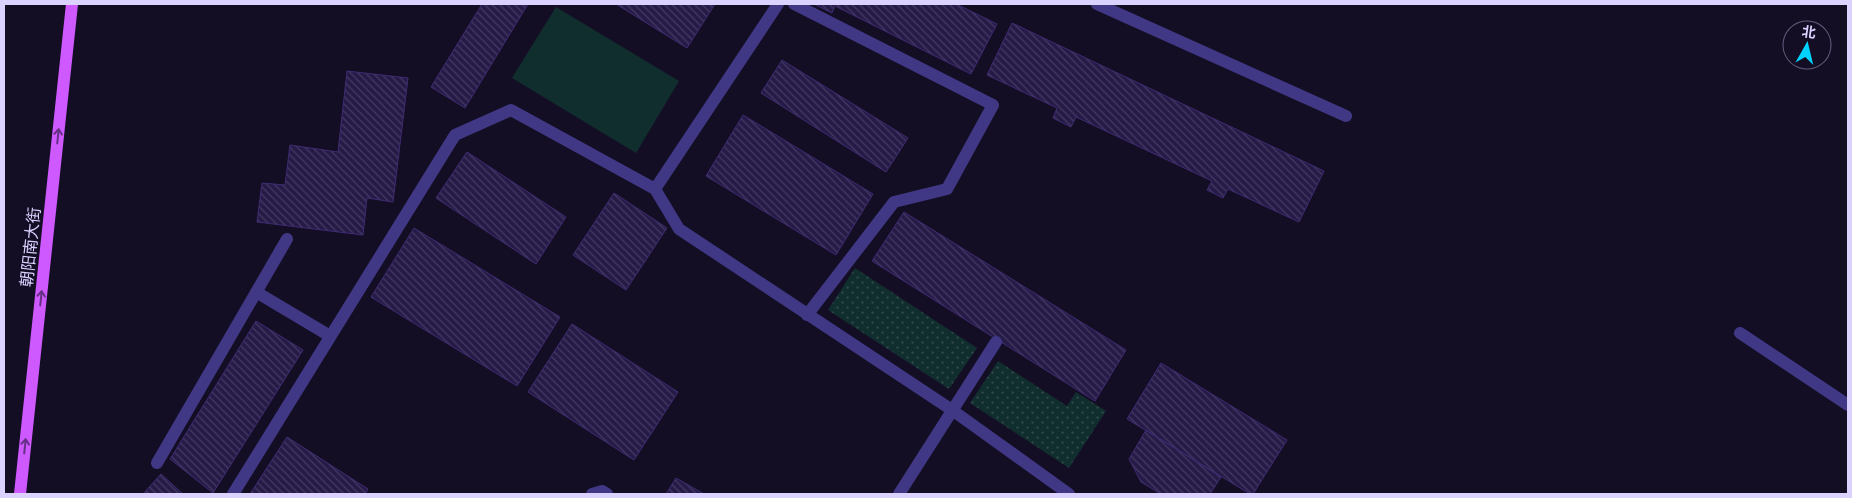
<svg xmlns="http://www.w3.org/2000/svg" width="1852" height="498" font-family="Poppins,'Noto Sans SC',sans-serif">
  <defs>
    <pattern id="grass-dots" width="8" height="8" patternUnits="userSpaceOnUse" patternTransform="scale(1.25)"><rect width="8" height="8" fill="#112e2f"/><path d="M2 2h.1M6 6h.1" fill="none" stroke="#334b4e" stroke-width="1.8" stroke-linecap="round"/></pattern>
    <pattern id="building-back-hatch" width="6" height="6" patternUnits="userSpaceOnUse" patternTransform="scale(1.25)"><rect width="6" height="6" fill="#261a47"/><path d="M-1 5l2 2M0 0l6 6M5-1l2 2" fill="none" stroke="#453a63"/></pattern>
  </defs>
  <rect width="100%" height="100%" fill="#140e25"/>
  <path fill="url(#grass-dots)" d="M855 268 977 348 949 389 828 310Z
    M998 361 1067 406 1076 392 1106 411 1069 468 970 403Z"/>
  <path fill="#112e2f" d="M556 7 679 81 636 153 512 78Z"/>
  <path fill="url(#building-back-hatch)" stroke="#3f2b73" d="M482 4H528L465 108 431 87Z
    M616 4H715L687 48Z
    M814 4H956L997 24 971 74 835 6 832 13Z
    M1012 23 1324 171 1299 222 1228 189 1223 198 1207 190 1212 181 1076 117 1071 127 1053 118 1057 108 987 75Z
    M782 60 908 138 886 172 761 93Z
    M347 71 408 78 393 202 367 198 363 235 257 222 262 183 285 185 290 145 338 152Z
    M743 115 873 194 836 255 706 176Z
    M467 152 566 217 536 264 436 198Z
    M614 193 667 228 626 290 573 255Z
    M904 212 1126 350 1095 401 872 261Z
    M414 228 560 317 517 386 371 297Z
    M256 321 303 350 213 493 170 459Z
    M572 324 678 392 634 460 528 392Z
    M1161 363 1287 440 1253 494H1250L1127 419Z
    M1146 430 1221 477 1210 494H1161L1141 482 1129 459Z
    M287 437 368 489 365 494H250Z
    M161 474 183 494H143Z
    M676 478 704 494H666Z"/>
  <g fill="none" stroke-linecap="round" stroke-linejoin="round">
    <path stroke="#403885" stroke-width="12" d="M778 4 655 189 679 229 952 410 1069 494
      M794 4 993 105 947 189 894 202 807 315
      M1097 4 1346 116
      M256 292 330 336
      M1740 333 1848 405
      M157 463 287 239
      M233 494 455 135 511 110 655 189
      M592 494 602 491 607 494
      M899 494 996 342"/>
    <path stroke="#cd59ff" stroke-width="12" d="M20 494 72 4"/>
  </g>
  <defs><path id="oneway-shaft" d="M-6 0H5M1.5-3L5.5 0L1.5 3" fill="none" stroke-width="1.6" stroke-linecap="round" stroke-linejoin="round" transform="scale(1.25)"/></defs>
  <g stroke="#673087">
    <use href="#oneway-shaft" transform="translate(58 136) rotate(-84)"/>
    <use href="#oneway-shaft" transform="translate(41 298) rotate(-84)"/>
    <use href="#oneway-shaft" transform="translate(25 446) rotate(-84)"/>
  </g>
  <g text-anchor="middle" stroke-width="4" stroke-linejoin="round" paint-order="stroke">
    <g font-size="16" fill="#dbd2ff" stroke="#140e25">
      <text transform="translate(30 247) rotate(-84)" y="6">朝阳南大街</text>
    </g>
  </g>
  <rect width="1852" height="498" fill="none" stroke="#dbd2ff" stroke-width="10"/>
  <g transform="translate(1807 45) rotate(8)"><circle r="24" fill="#140e25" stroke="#645c7c"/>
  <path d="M0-4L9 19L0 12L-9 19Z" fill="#00d2fd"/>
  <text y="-8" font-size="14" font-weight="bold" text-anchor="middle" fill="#dbd2ff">北</text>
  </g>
</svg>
